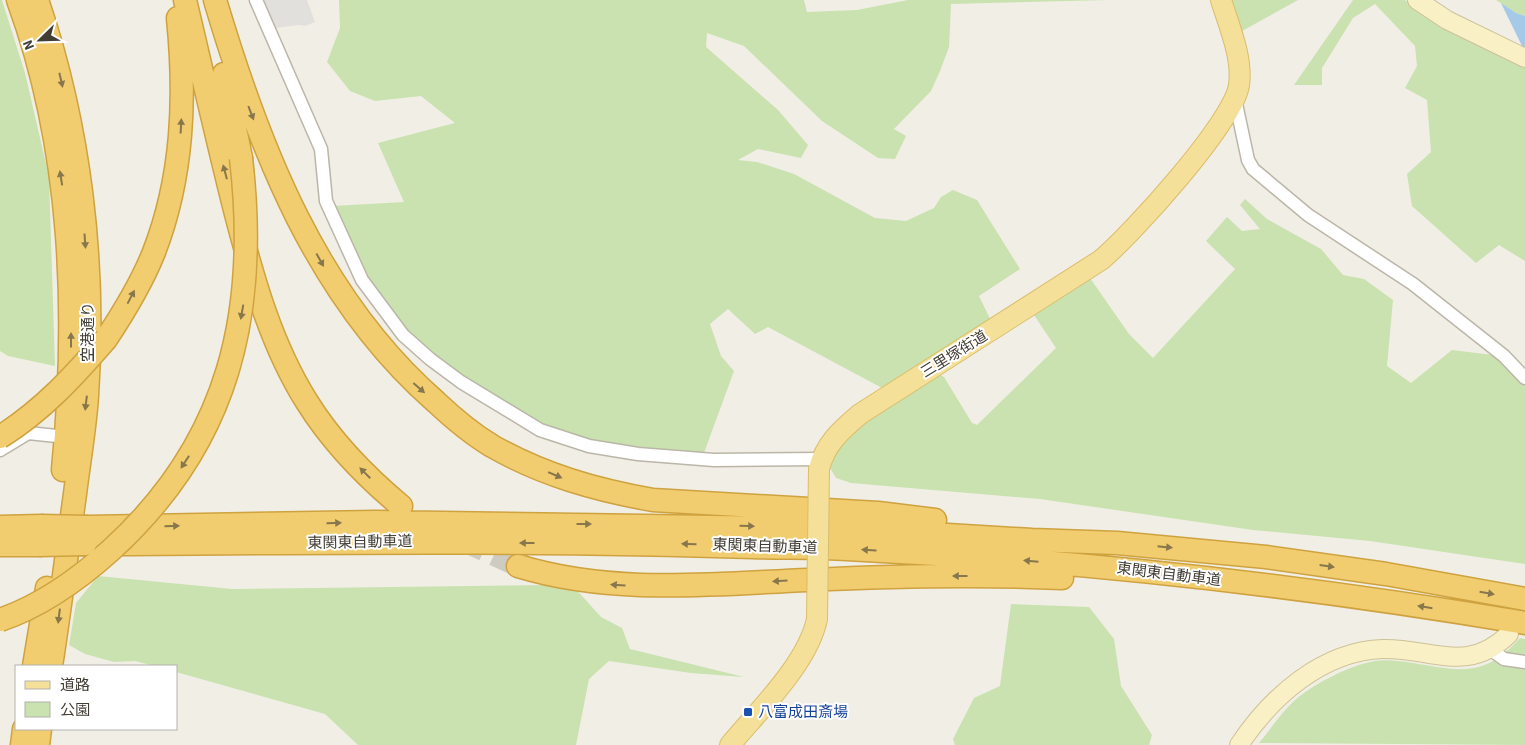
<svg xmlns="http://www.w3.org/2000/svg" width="1525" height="745" font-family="'Source Sans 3','Noto Sans JP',sans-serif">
  <rect width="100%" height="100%" fill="#f1eee5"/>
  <path fill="#c9e2b0" d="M0 0H2L25 73 49 177 55 366 8 356 0 351Z
    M339 0H804L807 12 857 10 908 0H1108L951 4 949 47 940 71 931 91 894 129 906 136 895 159 878 158 822 121 744 46 707 33 706 47 778 110 808 145 801 158 758 149 738 160 757 162 794 174 875 218 906 221 934 208 941 197 953 190 977 200 1020 269 979 296 991 321 884 389 768 327 755 334 728 309 710 324 721 356 734 371 704 453 634 449 569 435 523 415 432 356 400 325 374 292 333 206 404 202 378 143 455 123 421 96 375 101 350 91 327 62 340 28Z
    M1231 0H1298L1242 31Z
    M1353 0H1405L1418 10 1525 66V261L1499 245 1476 263 1412 206 1407 174 1431 152 1427 100 1405 88 1417 66 1415 46 1375 4 1353 18 1322 68V85H1294Z
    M1496 0H1525V16L1516 13Z
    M1245 199 1267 219 1321 249 1343 275 1364 279 1393 300 1387 366 1411 383 1452 350 1493 355 1525 383V564L1370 541 1253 530 1040 499 851 483 836 478 829 466 844 436 937 373 944 377 972 423 977 425 1056 348 1032 312 1090 278 1129 334 1153 358 1235 269 1206 241 1227 217 1242 231 1260 229 1240 205Z
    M98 576 232 589 548 585 574 587 601 617 622 628 630 649 744 677 691 673 609 661 589 679 576 745H358L325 714 176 672V666H155L135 661 114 662 85 654 69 645 76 603Z
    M1011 604 1089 607 1114 639 1121 686 1152 735 1149 745H955L953 739 974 698 1000 686Z
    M1520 638 1525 639V745L1259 743C1270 730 1280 714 1293 702 1311 685 1350 665 1375 661 1386 659 1401 661 1413 663 1461 671 1484 678 1520 638Z"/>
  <path fill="#e2e0dd" d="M263 0H307L315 22 305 26 299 25 275 28Z"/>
  <path fill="#a5cae9" d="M1501 3 1516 13 1525 16V52Z"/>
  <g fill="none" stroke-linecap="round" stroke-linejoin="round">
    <path stroke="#cecbc2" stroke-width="22" stroke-dasharray="22 11" stroke-linecap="butt" d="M464 541 518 566"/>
    <defs>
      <path id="street" d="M256 0 321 149 326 201 362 280 403 335 430 359 461 382 540 430 589 446 638 454 714 460 821 459
        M1235 99 1248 160 1253 169 1308 215 1413 284 1504 356 1525 378
        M0 450 28 433 66 437
        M1490 649 1504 659 1525 662"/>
      <path id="secondary" d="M1417 0 1447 20 1525 58
        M1239 745C1271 697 1322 651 1383 649 1432 648 1467 675 1509 634"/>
      <path id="primary" d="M819 469C825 444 841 430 860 414L1101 260C1132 234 1234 122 1239 85 1243 58 1229 26 1221 0
        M730 745C759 710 808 663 817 619"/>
      <path id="highway" d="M18 0C73 150 78 313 63 470
        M37 0C80 126 96 263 87 396 85 428 79 461 75 494 67 551 60 609 51 666
        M185 0C202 72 218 143 236 214 253 279 271 345 307 402 332 442 365 476 401 506
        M215 0C259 148 317 298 436 402 453 418 472 434 492 446 543 475 596 490 653 500L878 513 935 520
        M224 74 241 158
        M106 339C124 312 142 282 154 252 183 177 186 98 178 18
        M0 527 41 526
        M88 527 375 522 849 529 1032 540 1117 543 1266 557 1386 574 1525 599
        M85 544C308 543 530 540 753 547 784 548 816 547 847 549 1074 560 1301 585 1525 623
        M0 545H39
        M518 566C613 595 711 584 808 580 893 576 978 574 1062 578
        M34 666 47 588
        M22 745 24 729
        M38 745 40 729"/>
    </defs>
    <use href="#street" stroke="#bbb6a8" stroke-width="15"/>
    <use href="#secondary" stroke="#cdc297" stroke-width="20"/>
    <use href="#primary" stroke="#d9be6b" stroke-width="22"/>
    <use href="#highway" stroke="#cfa240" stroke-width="25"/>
    <use href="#street" stroke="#fff" stroke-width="12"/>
    <use href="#secondary" stroke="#faf0c6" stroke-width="18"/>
    <use href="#primary" stroke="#f5e099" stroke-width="20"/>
    <use href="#highway" stroke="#f1cd6f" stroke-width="22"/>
    <defs>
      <path id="primary-bridge" d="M817 619 819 469"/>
      <path id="highway-bridge" d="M0 437C42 411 74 376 106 339
        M41 526 88 527
        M39 545 85 544
        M0 620C41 606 80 578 111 550 230 442 259 312 241 158"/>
    </defs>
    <use href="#primary-bridge" stroke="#d9be6b" stroke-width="22" stroke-linecap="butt"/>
    <use href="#highway-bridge" stroke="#cfa240" stroke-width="25" stroke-linecap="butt"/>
    <use href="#primary-bridge" stroke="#f5e099" stroke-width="20"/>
    <use href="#highway-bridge" stroke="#f1cd6f" stroke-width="22"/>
  </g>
  <defs><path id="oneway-solid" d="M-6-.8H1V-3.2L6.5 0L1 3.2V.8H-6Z" transform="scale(1.25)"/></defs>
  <g fill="#88774c">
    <use href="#oneway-solid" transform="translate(61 80) rotate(77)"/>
    <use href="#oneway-solid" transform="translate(251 113) rotate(69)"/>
    <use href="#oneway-solid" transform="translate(181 126) rotate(-87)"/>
    <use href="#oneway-solid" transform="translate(225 172) rotate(-105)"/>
    <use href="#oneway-solid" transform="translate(61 178) rotate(-99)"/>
    <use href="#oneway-solid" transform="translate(85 241) rotate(86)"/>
    <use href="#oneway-solid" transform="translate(320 260) rotate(61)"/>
    <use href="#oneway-solid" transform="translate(131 297) rotate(-62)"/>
    <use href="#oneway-solid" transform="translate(242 312) rotate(100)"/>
    <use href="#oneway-solid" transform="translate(71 340) rotate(-90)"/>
    <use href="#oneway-solid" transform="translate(419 388) rotate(41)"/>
    <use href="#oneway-solid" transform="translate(86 403) rotate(97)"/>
    <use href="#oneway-solid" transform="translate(185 462) rotate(123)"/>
    <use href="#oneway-solid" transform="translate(365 473) rotate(-135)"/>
    <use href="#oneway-solid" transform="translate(555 475) rotate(23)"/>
    <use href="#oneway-solid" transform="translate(334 523) rotate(-2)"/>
    <use href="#oneway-solid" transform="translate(584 524)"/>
    <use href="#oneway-solid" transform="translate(172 526) rotate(-1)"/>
    <use href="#oneway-solid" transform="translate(747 526) rotate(1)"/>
    <use href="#oneway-solid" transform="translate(527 543) rotate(-180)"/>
    <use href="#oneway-solid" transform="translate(689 544) rotate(-179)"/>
    <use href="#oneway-solid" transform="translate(1165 547) rotate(6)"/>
    <use href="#oneway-solid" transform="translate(869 550) rotate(-177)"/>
    <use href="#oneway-solid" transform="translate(1031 561) rotate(-175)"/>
    <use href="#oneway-solid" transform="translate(1327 566) rotate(8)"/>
    <use href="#oneway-solid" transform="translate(960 576) rotate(-180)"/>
    <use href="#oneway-solid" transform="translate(780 581) rotate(177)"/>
    <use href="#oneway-solid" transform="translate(618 585) rotate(-176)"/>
    <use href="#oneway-solid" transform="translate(1487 593) rotate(10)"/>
    <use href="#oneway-solid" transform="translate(1425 607) rotate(-171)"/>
    <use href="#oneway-solid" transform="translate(59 616) rotate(97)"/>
  </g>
  <rect fill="#1a4fb4" stroke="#fff" stroke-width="2" x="743" y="707" width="10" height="10" rx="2.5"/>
  <g text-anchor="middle" stroke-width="4" stroke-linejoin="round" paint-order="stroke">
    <g font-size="15" fill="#423e35" stroke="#fff">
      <text transform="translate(88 332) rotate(-90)" y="5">空港通り</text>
      <text transform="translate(954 354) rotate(-32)" y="5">三里塚街道</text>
      <text transform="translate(360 542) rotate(-1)" y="5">東関東自動車道</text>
      <text transform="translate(765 546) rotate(2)" y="5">東関東自動車道</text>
      <text transform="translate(1169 574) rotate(7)" y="5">東関東自動車道</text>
    </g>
    <g font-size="15" fill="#164399" stroke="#fff" text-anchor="start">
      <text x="758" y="717">八富成田斎場</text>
    </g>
  </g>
  <rect x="15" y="665" width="162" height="65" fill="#ffffff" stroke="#b3b2ae"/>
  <rect x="25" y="681" width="25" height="8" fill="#f5e099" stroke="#b3b2ae"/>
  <text x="60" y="690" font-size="15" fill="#423e35">道路</text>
  <rect x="25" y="702" width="25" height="15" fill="#c9e2b0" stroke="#b3b2ae"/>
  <text x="60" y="715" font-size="15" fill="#423e35">公園</text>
  <g transform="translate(40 40) rotate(247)" stroke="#ffffff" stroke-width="4" paint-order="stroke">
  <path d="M0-4L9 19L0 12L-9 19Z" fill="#423e35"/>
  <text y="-8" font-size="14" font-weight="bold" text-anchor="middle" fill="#423e35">N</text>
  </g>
</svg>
